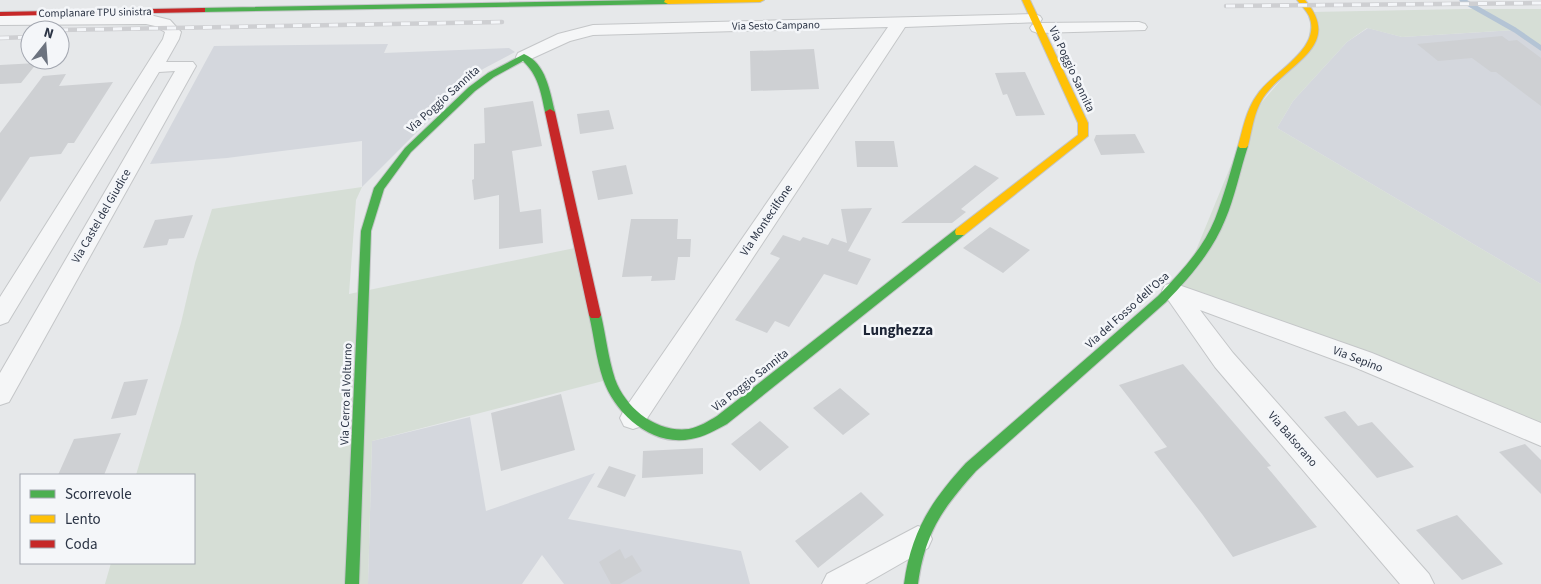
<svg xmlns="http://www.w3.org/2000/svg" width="1541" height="584" font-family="'Source Sans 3',sans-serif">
  <rect width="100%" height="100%" fill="#e6e8ea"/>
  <path fill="#d4d7dd" d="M1368 28 1402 37 1515 30 1541 49V284L1277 128 1293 101 1347 42Z
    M388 44 384 53 509 48 515 52 483 69 461 88 362 187V141L227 158 150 164 214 46Z
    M470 417 486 511 595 473 568 519 741 551 750 584H564L542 555 522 584H368L372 441Z"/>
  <path fill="#d6ded6" d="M1464 9H1541V48L1515 30 1402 37 1367 28 1347 42 1293 101 1277 128 1541 284V438L1173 291 1185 277 1252 114 1307 49 1312 12Z
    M362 187 356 200 349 294 575 248 603 381 372 441 368 584H105L111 563H194V475H136L181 323 195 263 212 209Z"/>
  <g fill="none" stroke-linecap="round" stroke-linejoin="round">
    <path stroke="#b4c4d5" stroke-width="5" d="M1462 0 1515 30 1541 48"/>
  </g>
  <path fill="#ced0d3" d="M1502 36 1509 41 1517 40 1541 58V106L1496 72H1491L1472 58 1438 61 1417 44Z
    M814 49 819 89 751 91 750 51Z
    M37 63 21 83 0 84V65Z
    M1025 72 1045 115 1016 116 1007 94 1003 95 995 73Z
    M66 74 59 86 113 82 74 143H68L61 154 30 157 0 202V133L43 76Z
    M533 101 542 146 512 151 520 212 541 209 543 243 499 249V195L474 200 472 180 474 179V144L485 143 484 108Z
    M609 110 614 129 580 134 577 114Z
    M1135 134 1145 153 1101 155 1094 140 1096 135Z
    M855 141H894L898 167H857Z
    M626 165 633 194 598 200 592 171Z
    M975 165 999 178 961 209 966 212 952 223H901Z
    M872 208 848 251 871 259 857 285 824 274 789 327 775 321 767 333 735 320 780 258 770 254 783 235 800 241 803 237 828 245 832 238 847 243 841 209Z
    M193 215 184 238 169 239 167 245 143 248 155 220Z
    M631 219H678L677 239H691L690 257H678L675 280 651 281 652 276 622 277Z
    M990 227 1030 250 1003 273 963 248Z
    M1183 364 1271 466 1267 467 1317 527 1233 557 1202 514 1154 452 1167 447 1119 385Z
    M148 379 136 415 111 419 124 382Z
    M840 388 870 414 843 435 813 408Z
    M561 394 575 450 501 471 491 413Z
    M1345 411 1358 426 1372 422 1414 467 1377 478 1324 417Z
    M760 421 789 447 760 471 731 444Z
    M121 433 104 475H58L74 439Z
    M1525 444 1541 460V494L1499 452Z
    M703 448V474L642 478 643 451Z
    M609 466 636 475 625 497 597 487Z
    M861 492 884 515 818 568 795 541Z
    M1457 515 1503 564 1462 580 1416 530Z
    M620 549 625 559 632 555 642 571 620 584H611L599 562Z"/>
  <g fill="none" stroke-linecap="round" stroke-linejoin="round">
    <defs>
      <path id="street" d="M146 14 170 20 181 32 179 39 166 62H193L196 66 9 402 0 405V373L175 71 159 72 8 322 0 325V297L163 39 165 32 155 26 146 24 0 25V15Z
        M1034 14 1040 16 1042 19 1040 22 905 27 642 426 633 429 624 426 620 418 624 410 888 27 593 35 570 41 524 62 518 61 516 57 518 53 558 34 593 25Z
        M1139 22 1145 24 1147 27 1145 30 1038 33 1032 31 1030 28 1032 25 1038 23Z
        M1173 283 1372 353 1541 423V446L1354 367 1200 310 1233 353 1429 574 1434 584H1400L1215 367 1162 291 1165 285Z
        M918 526 928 530 932 539 928 548 865 584H822L827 574Z"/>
      <path id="fast" d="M648 0H669L672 2 668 4 202 12 198 10 202 8Z
        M524 54C546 63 550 92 555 112L553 114H547L545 112C541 92 538 75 523 61L494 77 475 91 411 152 384 189 371 231 359 584H345L361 231 374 188 405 148 469 87 488 73Z
        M1243 143 1248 146C1240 170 1235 197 1225 220 1212 252 1189 278 1166 302L976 471C942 509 925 533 918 584H904C911 532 931 501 966 463L1158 296C1180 273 1203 249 1215 219 1224 196 1231 170 1238 146Z
        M960 228 964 229 965 232 964 235 727 424C716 430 704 437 691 439 652 447 615 414 603 379 596 359 594 336 589 315L591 312H599L601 315C606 336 608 358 615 379 626 409 657 433 689 429 699 427 709 421 717 416L956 229Z"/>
      <path id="slow" d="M665 0H764L760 2 668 4 664 2Z
        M1022 0H1030L1088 123V136L964 235H956L955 232 956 229 1078 135V123Z
        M1297 0H1305C1345 47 1285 64 1263 98 1254 112 1252 130 1248 146L1246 148H1240L1238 146C1243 129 1246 110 1257 95 1272 72 1323 49 1309 16 1306 10 1301 5 1297 0Z"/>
      <path id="jam" d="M202 8H205V12L0 16V12Z
        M550 109 555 112 601 315 599 318H591L589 315 545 112Z"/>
    </defs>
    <use href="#street" stroke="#c4c6c8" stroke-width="2"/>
    <use href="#fast" stroke="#c4c6c8" stroke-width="2"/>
    <use href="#slow" stroke="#c4c6c8" stroke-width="2"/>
    <use href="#jam" stroke="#c4c6c8" stroke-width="2"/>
    <use href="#street" fill="#f5f6f7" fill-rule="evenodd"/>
    <use href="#fast" fill="#4caf50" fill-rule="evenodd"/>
    <use href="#slow" fill="#ffc107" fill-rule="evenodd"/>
    <use href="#jam" fill="#c62828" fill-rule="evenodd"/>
    <defs>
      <path id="rail" d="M1226 6 1541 3
        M59 30 502 22
        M0 38 30 37"/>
    </defs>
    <use href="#rail" stroke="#cecfd2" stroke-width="4.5"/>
    <use href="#rail" stroke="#f4f6f9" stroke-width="3" stroke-dasharray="9" stroke-linecap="butt"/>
  </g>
  <g text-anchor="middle" stroke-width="5" stroke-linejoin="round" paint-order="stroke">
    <g font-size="11" fill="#2b3445" stroke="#f4f6f9">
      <text transform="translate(95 12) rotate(-1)" y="4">Complanare TPU sinistra</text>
      <text transform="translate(776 25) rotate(-1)" y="4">Via Sesto Campano</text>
    </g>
    <g font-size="12" fill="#2b3445" stroke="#f4f6f9">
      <text transform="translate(1072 69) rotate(65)" y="4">Via Poggio Sannita</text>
      <text transform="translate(443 99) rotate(-42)" y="4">Via Poggio Sannita</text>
      <text transform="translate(101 216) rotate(-60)" y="4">Via Castel del Giudice</text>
      <text transform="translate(766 220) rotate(-56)" y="4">Via Montecilfone</text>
      <text transform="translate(1127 310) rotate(-42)" y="4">Via del Fosso dell'Osa</text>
      <text transform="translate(1358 359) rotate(21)" y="4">Via Sepino</text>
      <text transform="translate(750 380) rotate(-38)" y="4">Via Poggio Sannita</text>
      <text transform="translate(346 394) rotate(-88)" y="4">Via Cerro al Volturno</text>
      <text transform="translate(1293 439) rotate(49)" y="4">Via Balsorano</text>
    </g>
    <g font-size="15" font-weight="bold" fill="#1d2536" stroke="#f4f6f9">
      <text x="898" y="335">Lunghezza</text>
    </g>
  </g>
  <rect x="20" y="474" width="175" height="90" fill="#f4f6f9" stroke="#a4a8b1"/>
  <rect x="30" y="490" width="25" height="8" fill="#4caf50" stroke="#a4a8b1"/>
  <text x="65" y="499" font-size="15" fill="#2b3445">Scorrevole</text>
  <rect x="30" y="515" width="25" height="8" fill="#ffc107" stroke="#a4a8b1"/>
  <text x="65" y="524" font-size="15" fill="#2b3445">Lento</text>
  <rect x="30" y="540" width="25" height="8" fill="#c62828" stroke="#a4a8b1"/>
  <text x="65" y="549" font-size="15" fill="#2b3445">Coda</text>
  <g transform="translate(45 45) rotate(17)"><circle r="24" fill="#f4f6f9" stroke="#a4a8b1"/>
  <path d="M0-4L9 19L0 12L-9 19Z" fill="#6c737f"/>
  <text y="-8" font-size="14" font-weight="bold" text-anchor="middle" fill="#2b3445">N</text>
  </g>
</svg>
